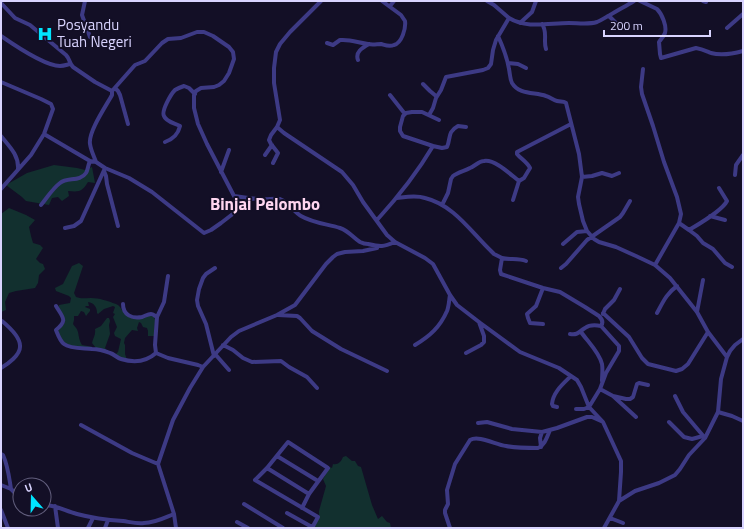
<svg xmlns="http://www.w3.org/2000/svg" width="744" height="529" font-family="'Titillium Web',sans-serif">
  <rect width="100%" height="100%" fill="#130f26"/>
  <path fill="#12302f" d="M54 165 77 168 85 170 92 167 95 183 88 182C82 192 79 192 68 191L69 196 62 201 58 197 52 198 49 205 26 201 22 197 6 185 27 173Z
    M9 208 26 215 35 220 29 227 31 236 33 243 40 245 43 248 36 259 40 263 43 264 45 269 39 275 38 283 35 288 16 291 9 293 5 302 6 310 1 312V233L2 232 1 214Z
    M79 263 83 266 74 293 76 297C81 299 85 298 91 298 99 298 108 301 116 304 119 305 120 307 122 310 132 321 136 321 149 315L154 317 155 320 154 336H148V331L147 328 143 327 141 323 139 322 137 328 138 331 132 330 125 338 124 343 125 345V354L127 360 118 357 116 354 118 352 121 339 115 336 114 333 117 327 113 317 115 314 113 313 115 307 113 306 104 309 98 314 97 313C97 307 94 303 88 302L89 306H86L85 307 90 309V311L86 316 84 312 81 311 78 316H74V320L73 324C74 326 77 328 78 332 79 337 79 340 82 345L93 347 91 348C75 346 63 349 58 331L65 322C64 316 57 310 59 305L70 303 71 298 69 296 56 291 55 288 63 284 72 266Z
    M107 318H109L110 321 109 325 110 334 105 348 107 351 96 348 92 343C93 338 96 335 95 329L101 326Z
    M346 456 352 461H355L358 466 361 467 372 505 378 519 382 516 387 522 390 523 391 528H314L319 518V511L326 486 323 479 330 467 332 468 333 464C338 465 341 462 343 457Z"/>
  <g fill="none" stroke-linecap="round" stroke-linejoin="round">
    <path stroke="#3d3a85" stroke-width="4" d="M85 1 82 15 90 37
      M640 1 657 9C662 14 667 26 665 33 664 36 661 39 659 42L660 54 661 58 696 48C702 49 706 51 711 53 722 56 732 54 743 51
      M703 1 706 2
      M1 3 15 18 30 25 66 55C70 59 69 63 73 67L95 82 112 91V95C106 106 88 132 90 144 91 151 94 156 96 162
      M390 6 394 1
      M609 16 618 25
      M509 18C527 29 549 23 569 23 578 23 588 25 597 22 602 20 606 17 610 15 618 10 626 6 634 1
      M520 23 532 12 536 1
      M542 24C548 32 543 41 546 49
      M727 28 743 14
      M1 36C14 45 45 66 60 66 64 66 66 65 70 64
      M498 36C503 47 507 57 509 69 510 74 510 79 512 83 519 95 535 92 546 96 550 97 553 100 557 101 561 102 563 101 566 103L579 154 582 177 578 197 579 204 583 221 587 231 594 239 599 242 616 247 636 256 655 265 670 278 697 312 708 332 727 357
      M327 43 333 45 340 40H343C352 40 360 43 368 44 373 45 377 44 381 44 385 45 389 47 394 45 402 43 406 28 405 21L401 15 382 1
      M358 60C355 52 362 48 369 44
      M508 63 518 64 526 68
      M643 69 641 87 642 94 653 126 664 162 677 197 681 214 679 223
      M1 82 41 99 51 104 53 109 44 134 31 155 1 189
      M423 84 430 91 436 96
      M115 88 118 91 120 95 128 124
      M112 91 135 65 145 61 162 43 168 39 181 38 197 32H204L213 36 229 47 233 52 234 59 229 73 224 81 219 85 214 87 201 88 196 91 194 95V108L198 124 207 144 234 196C243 197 252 199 261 199 267 200 274 198 280 199 288 202 294 212 301 216 313 223 327 224 340 228 349 231 352 237 360 242 362 243 365 244 368 244 381 247 383 247 395 242
      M390 95 405 114
      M429 115 433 108 436 98 441 90 446 77 483 70 488 68 491 64 493 50 496 40 509 18 494 5 487 1
      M277 127 284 133 342 172 353 185 363 202 387 235 395 242 425 258 433 264 450 295 457 305 479 322 520 352 559 368 577 380 581 387 589 407 603 422 621 461V472L619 501 604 528
      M44 134 90 161 96 162 105 168 129 178 152 192 204 233 211 230 221 223 234 213 244 203 252 199
      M1 136C9 146 19 155 18 169
      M165 142C173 139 178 135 180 126 175 123 166 122 164 116 161 111 171 94 175 90 178 88 181 87 184 86L189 88 195 94
      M433 146 403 136 400 131V127L403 116 406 113 412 112H422L439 120
      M265 155 272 145
      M273 163 278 153 271 144 269 140 271 135 277 127 280 120 274 83V68L276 52 280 44 290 32 321 1
      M104 171 106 176 107 184 118 226
      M221 172 229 150
      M735 175 736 165 743 155
      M582 177 592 176 602 173 612 176 619 173
      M519 181 524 178 530 168C527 162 521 159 517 154V152L571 124
      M397 198C406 197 416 195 425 198 454 205 471 232 491 251L494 254 502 258 500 270 501 274 543 288 560 292 585 307 599 316C602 319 604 322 601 326
      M41 205C47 198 52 189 60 183 67 177 80 182 86 173 88 170 88 165 90 161
      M442 205 448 193 451 179 453 176C458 172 465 171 470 168 475 166 479 161 484 161 495 159 511 175 519 181L513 200
      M710 216 725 220
      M377 220C398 197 417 173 433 146L442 148 447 147C451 138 447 132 458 126L466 127
      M65 228 74 226 81 221 105 168
      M689 230 697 236 703 243 713 249 725 263 732 267
      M563 244 577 232 587 231
      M502 258C510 260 518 258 526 261
      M655 265 679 223 689 230C699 224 722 211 727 201L719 188
      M561 268 566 264 587 240 620 217 623 213 630 201
      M123 304C123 315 132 319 142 317 145 316 148 314 151 314 153 314 155 316 157 317L155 345 156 353 168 358 198 365 203 367
      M56 306C63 318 68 320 56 330 58 335 60 341 64 344 70 349 84 348 92 349 97 349 105 351 110 353 114 354 117 358 121 359 134 363 146 362 156 353
      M697 312 703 280
      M603 313 629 337 642 358 648 364 676 371 682 369 688 364 708 332
      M657 313C663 302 667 293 677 286
      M603 314 605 309 614 300 620 289
      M278 315 297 316 300 318 312 331 341 349 387 371
      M157 317 164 302 168 276
      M543 324 530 323 528 318 527 314 536 306 543 288
      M581 332C588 342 599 352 602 364 603 370 602 375 602 381
      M570 334C579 335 578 332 585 328 589 325 596 325 601 326L619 346V351L606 373 600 389 589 407 584 409H576
      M223 345 233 350 243 358 252 362 281 361 289 367 307 377 317 388
      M415 345C430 336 440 327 447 311 449 306 449 300 450 295
      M466 353 481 345 484 342V336L479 322
      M215 354 229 370
      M214 356 206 324 198 306 197 300 199 289 203 278 206 274 215 268
      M1 368C8 364 20 355 20 347 21 338 8 326 2 321
      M600 389 613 396 636 417
      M613 396 626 399H630L633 397 637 384 639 383 648 385
      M675 396 683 412 705 438
      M557 407 553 406 552 404C553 392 563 384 571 376
      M718 412 732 416 743 421
      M669 422 684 437 692 439 703 436
      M478 423 487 422 512 429 542 432 557 428 587 417H592L601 421
      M81 425 132 453 158 464
      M541 447 540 438 542 432
      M1 454 3 455C8 466 9 477 11 489
      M277 456 318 481
      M267 468 309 494
      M1 485 11 489 20 498
      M44 500 48 505
      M619 501 635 491 659 483 675 475 680 469 689 455 705 438 718 412 721 379 727 357 730 351 735 345 743 339
      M244 504 283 528
      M44 505C56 505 65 511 77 514 92 518 107 520 123 521 130 522 137 524 144 523 155 523 164 518 174 514
      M55 506 58 528
      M302 508 309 494 328 468 288 442 267 468 255 480 318 517 312 528
      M1 510 8 528
      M287 513 312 527
      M610 518 623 523
      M237 522 248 528
      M88 528 93 518
      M105 528 108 520
      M176 528 174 514 158 464 173 420 190 388 203 367 231 337 239 331 277 315 295 305 326 264 333 257 337 254 345 252 363 251 377 248
      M450 528 445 513V510L448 504 447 490 455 464 470 440C479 435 496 445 506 446 516 448 527 448 538 448 545 445 547 437 550 430"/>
  </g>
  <defs>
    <symbol id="hospital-bare" viewBox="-9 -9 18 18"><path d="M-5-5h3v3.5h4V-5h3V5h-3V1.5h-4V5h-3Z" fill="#00e5ff" stroke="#130f26" stroke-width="2.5" paint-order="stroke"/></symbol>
  </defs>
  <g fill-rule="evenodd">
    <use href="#hospital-bare" x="34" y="23" width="22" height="22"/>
  </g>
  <g text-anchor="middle" stroke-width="4" stroke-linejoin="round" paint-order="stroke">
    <g font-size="15" fill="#d9d4ff" stroke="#130f26" text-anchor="start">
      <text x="57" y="30">Posyandu<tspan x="57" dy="17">Tuah Negeri</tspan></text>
    </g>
    <g font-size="17" font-weight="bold" fill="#ffd6f0" stroke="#130f26">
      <text x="265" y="210">Binjai Pelombo</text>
    </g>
  </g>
  <rect width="744" height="529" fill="none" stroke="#d9d4ff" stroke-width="4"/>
  <g transform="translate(32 497) rotate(340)"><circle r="19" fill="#130f26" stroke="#625e7d"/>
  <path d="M0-3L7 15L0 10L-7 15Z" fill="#00e5ff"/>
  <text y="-6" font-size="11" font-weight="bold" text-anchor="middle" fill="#d9d4ff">U</text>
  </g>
  <path d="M604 30v6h106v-6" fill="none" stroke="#d9d4ff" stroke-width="2"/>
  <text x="610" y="30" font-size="12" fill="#d9d4ff" stroke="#130f26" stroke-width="3" paint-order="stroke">200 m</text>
</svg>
